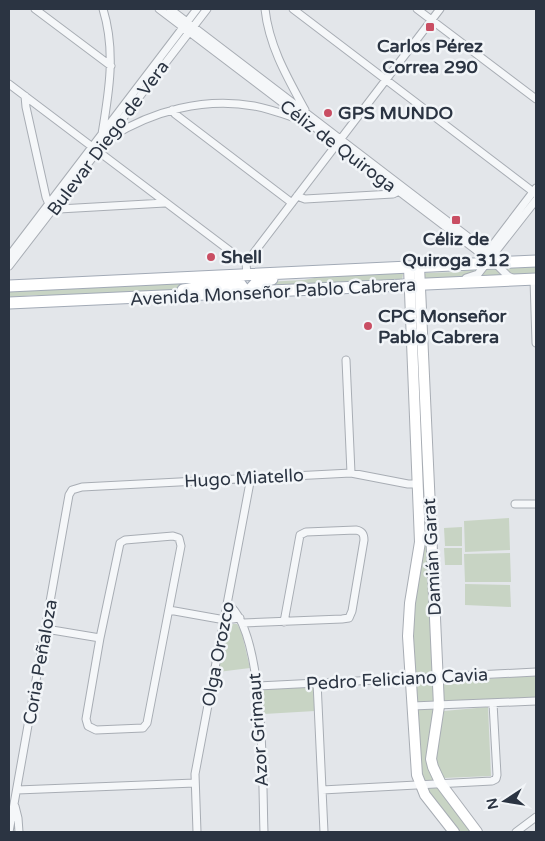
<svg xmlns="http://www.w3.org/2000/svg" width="545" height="841" font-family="'Varela Round',sans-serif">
  <rect width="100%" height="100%" fill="#e3e6ea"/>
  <path fill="#c8d4c4" d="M536 266V274H512L505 267Z
    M494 268 500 274 498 276 481 277 485 269Z
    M477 269C470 280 435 279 422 280L424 274 426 273 458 272Z
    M400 271 403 274 402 280 253 288 265 282 304 280 335 274Z
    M224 280 160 292 44 298 36 295 11 297 9 296V290Z
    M417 290 435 670C429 676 420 676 413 673L410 638 419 567 414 291Z
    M509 518 510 550 465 552 464 521Z
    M462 527V546H445L444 528Z
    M444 548H462V565H445Z
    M510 553 511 582H465L464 554Z
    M465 584 510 585 511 607 465 605Z
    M230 624H237L241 630 250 668 218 672 226 628Z
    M536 676V698L443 702 442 681Z
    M430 679 435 682 436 699 433 702 417 703 414 683 416 681Z
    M310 686 314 688 315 711 264 714 263 691 266 689Z
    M488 707 491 776 443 778 435 762 444 711Z
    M431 709 435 710V780L423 781 417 710Z
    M428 787H437L442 790 473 832H457L426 790Z"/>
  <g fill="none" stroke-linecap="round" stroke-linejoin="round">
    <defs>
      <path id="street" d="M35 9 111 66
        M159 9 484 256 495 263 508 276 514 279
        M170 9 493 256 503 260
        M265 9C269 46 287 77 305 110
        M293 9 536 194
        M417 9 536 99
        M9 84 246 263 247 275
        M25 96 26 107 46 197 49 204 59 209 165 203
        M172 110 175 114 292 203
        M102 134C109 92 116 51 103 9
        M111 137C153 111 204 97 254 106 270 109 286 115 301 120
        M297 196 305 199 393 194 401 190
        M485 255 536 188
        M9 256 197 9
        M246 263 440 9
        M9 266 207 9
        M466 278 478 274 536 200
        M534 279 536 343
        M346 360 351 473
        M515 504H536
        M228 604C266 632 262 784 264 832
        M169 610 225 620 240 618
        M243 623 342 619 349 618 352 611 364 540C364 534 362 531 356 530L306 532 300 535 284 622
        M46 629 100 638 120 543 125 540 173 536 179 538 181 546 147 723 143 728 96 730 88 726 86 719 100 638
        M317 682 324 832
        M258 686 536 672
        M412 706 536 701
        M17 790 195 783
        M322 790 492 781 496 779 497 775 493 703
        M15 806 18 818 19 832
        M9 832 69 495 72 490 82 487 351 473 408 484H417
        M197 832 195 774 251 477
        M516 832 536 817"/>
      <path id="secondary" d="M419 266 439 706 431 759 433 767 441 784 477 832
        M409 267 420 542 410 603 408 636 417 775 425 795 454 832"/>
      <path id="primary" d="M227 276 237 280 247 293 258 281 272 279
        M9 286 536 261
        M183 290C198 288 232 278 240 294
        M9 303 536 279"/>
    </defs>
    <use href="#street" stroke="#a8adb4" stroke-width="9"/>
    <use href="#secondary" stroke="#a8adb4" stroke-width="12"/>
    <use href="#primary" stroke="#a2aab6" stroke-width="13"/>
    <use href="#street" stroke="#f5f7f9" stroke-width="7"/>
    <use href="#secondary" stroke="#fff" stroke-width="10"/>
    <use href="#primary" stroke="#fff" stroke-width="11"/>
  </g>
  <g fill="#c94e63" stroke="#f2f5f8" stroke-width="2">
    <rect x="425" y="22" width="10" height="10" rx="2.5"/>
    <circle cx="328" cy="113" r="5"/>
    <rect x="451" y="215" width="10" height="10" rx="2.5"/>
    <circle cx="211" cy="257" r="5"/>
    <circle cx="368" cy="326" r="5"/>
  </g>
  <g text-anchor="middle" stroke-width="5" stroke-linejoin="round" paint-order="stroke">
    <g font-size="18" font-weight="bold" fill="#2b3442" stroke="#f2f5f8" text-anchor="start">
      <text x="430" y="52" text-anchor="middle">Carlos Pérez<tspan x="430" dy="21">Correa 290</tspan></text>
      <text x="338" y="119">GPS MUNDO</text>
      <text x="456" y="245" text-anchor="middle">Céliz de<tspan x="456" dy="21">Quiroga 312</tspan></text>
      <text x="221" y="263">Shell</text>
      <text x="378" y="322">CPC Monseñor<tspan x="378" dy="21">Pablo Cabrera</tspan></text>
    </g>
    <g font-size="18" fill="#2b3442" stroke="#f2f5f8">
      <text transform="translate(108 138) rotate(-53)" y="6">Bulevar Diego de Vera</text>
      <text transform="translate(338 146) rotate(37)" y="6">Céliz de Quiroga</text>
      <text transform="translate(273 292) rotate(-3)" y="6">Avenida Monseñor Pablo Cabrera</text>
      <text transform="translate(244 478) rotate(-3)" y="6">Hugo Miatello</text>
      <text transform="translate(432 557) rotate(-93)" y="6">Damián Garat</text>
      <text transform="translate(218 654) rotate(-79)" y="6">Olga Orozco</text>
      <text transform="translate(40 662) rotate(-80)" y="6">Coria Peñaloza</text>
      <text transform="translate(397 679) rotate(-3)" y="6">Pedro Feliciano Cavia</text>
      <text transform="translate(258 730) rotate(-94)" y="6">Azor Grimaut</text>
    </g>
  </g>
  <rect width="545" height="841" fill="none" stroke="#2b3442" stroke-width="20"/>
  <g transform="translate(505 801) rotate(258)" stroke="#f2f5f8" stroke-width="4" paint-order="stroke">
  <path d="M0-4L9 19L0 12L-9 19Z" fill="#2b3442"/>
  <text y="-8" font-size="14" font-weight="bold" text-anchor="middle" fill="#2b3442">N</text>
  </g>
</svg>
